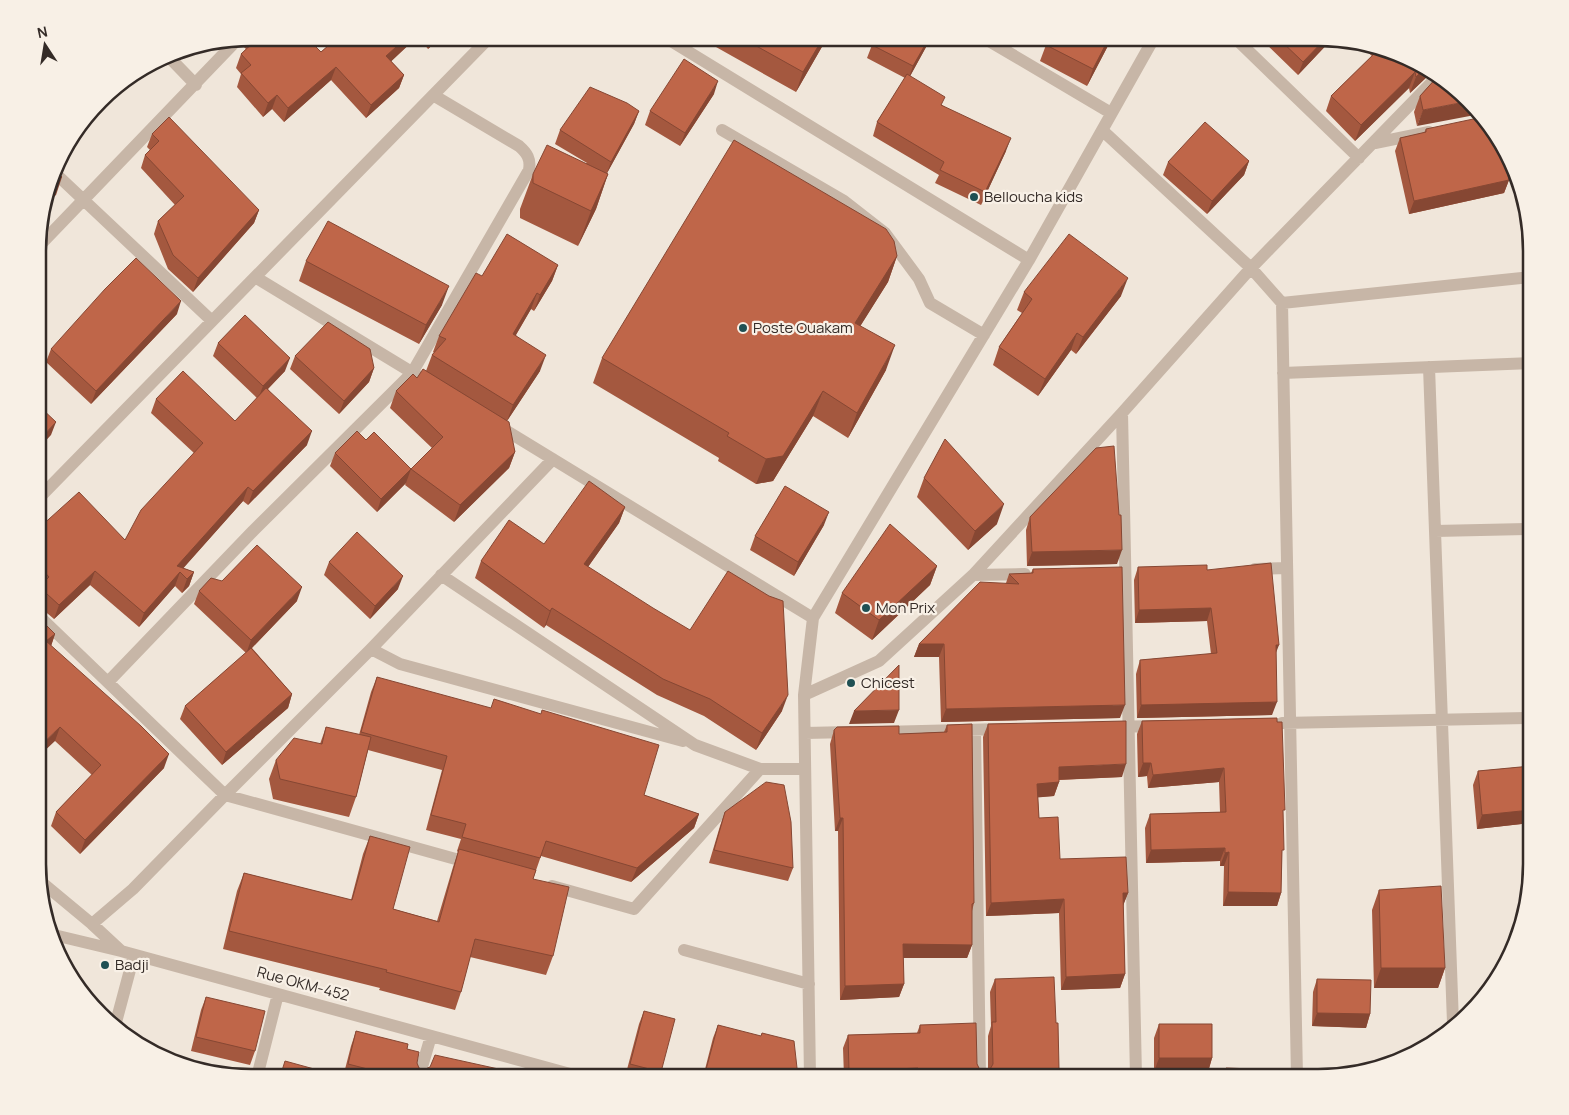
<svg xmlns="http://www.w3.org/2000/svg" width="1569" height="1115" font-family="Manrope,sans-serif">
  <rect width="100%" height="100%" fill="#f0e6da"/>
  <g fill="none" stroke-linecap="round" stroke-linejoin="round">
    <path stroke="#c7b6a7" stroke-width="12" d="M666 38 1029 260
      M984 38 1111 113
      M1235 38 1359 158
      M167 55 196 85
      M722 130 844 201 885 233 919 279 930 303 984 335
      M1103 131 1251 268 1282 303 1297 1077
      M1375 143 1429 132
      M55 173 212 321
      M39 246 237 40
      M255 277 418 376
      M1282 303 1531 277
      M1429 367 1453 1023
      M1283 373 1531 363
      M1122 413 1136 1077
      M497 425 813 618
      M39 498 489 38
      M1435 531 1531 529
      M1255 569 1287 568
      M441 575 695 745 760 769H805
      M973 575 1025 574
      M39 616 225 795 470 863
      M371 649 400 664 683 741
      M108 682 253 531 412 373 529 170C531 159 527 153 519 146L433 95
      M804 695 879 661 973 575 1122 413 1251 268 1438 76
      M1282 723 1531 718
      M1110 727 1157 726
      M975 730 980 1077
      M882 732 1002 729
      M805 733 850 732
      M39 880 92 924 120 950
      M552 886 634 909 760 769
      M92 924 133 889 225 795 371 649 553 459
      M54 935 121 951 581 1077
      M684 950 809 984
      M115 1026 134 955
      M257 1077 278 994
      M419 1077 431 1036
      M810 1077 804 695 813 618 1029 260 1154 38"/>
  </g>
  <path fill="#a4583f" d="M251 38H307L321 52 337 38H416L391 61 404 75 399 88 366 118 331 80 284 122 272 109 263 117 237 87 241 74 236 68 241 54 246 49 243 46 245 39Z
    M419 38H440L428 49Z
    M700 38H827L796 92Z
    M876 38H931L910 76 942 105 1006 151 981 205 935 183 939 175 873 136 877 122 905 78 867 58 872 45Z
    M1112 38 1087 86 1040 61 1046 45Z
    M1260 38H1333L1298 75Z
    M1357 43 1387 49 1431 73 1410 93 1409 88 1355 141 1326 111 1331 96 1372 56Z
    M1438 76 1417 126 1414 112 1420 96Z
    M714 94 680 146 645 125 650 111Z
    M639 111 634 124 607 173 608 174 596 209 578 246 520 218V209L533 174 587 163 555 144 560 130Z
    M1426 129 1509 180 1504 193 1409 214 1395 151 1400 138 1424 133Z
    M152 134 259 210 254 223 193 292 168 269 154 234 158 221 175 205 141 168 145 155 150 150 147 147Z
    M1249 161 1244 175 1207 214 1163 175 1168 162Z
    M897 256 888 282 860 326 886 370 848 438 813 416 773 481 756 484 718 461 719 458 593 383 602 358Z
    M306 261 442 305 419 344 299 281Z
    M558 265 552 281 534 311 531 309 516 335 540 371 507 421 515 452 509 468 454 522 405 485 406 483 377 512 330 466 335 453 411 469 432 448 390 408 396 391 417 378 426 371 432 355 434 352H433L439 336 482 276Z
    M1024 292 1121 296 1076 354 1071 350 1038 396 993 365 999 347 1022 313 1017 310Z
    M177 314 91 404 46 362 51 349Z
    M218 343 285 371 268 389 307 445 248 505 243 501 183 568 194 572 189 586 182 593 175 586 139 627 90 585 54 619 41 608 39 586V528L125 540 194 453 151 413 156 399 235 421 257 398 213 356Z
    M295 356 374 368 369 382 339 414 290 369Z
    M924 478 997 524 968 550 917 497Z
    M625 507 619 523 588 567 782 711 756 750 704 716 657 695 546 625 544 628 475 578 481 561 544 544Z
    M1030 517 1117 564 1027 566 1026 530Z
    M824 525 794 576 750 550 755 536Z
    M329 562 398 589 370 619 324 575Z
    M937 566 930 585 872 640 835 613 842 593Z
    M1138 567 1207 570 1276 653 1272 715 1137 718 1136 674 1140 660 1211 654 1207 621 1135 623 1134 580Z
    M1033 569 1120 718 941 722 939 657H914L919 644 1006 583 1009 574 1031 573Z
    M222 581 297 601 252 648 292 694 288 708 222 765 180 719 185 706 246 653 194 604 199 591Z
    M44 624 55 634 51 646 164 768 80 854 51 826 56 812 92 775 55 741Z
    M377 677 644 795 699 814 694 828 631 882 541 856 533 879 553 956 546 975 470 957 461 992 455 1010 379 990 380 988 223 949 237 891 244 873 351 900 363 854 370 836 393 909 437 921 453 867 458 852 457 851 461 839 426 830 442 770 368 750 356 797 349 817 273 799 269 779 276 760 320 744 326 727 359 735 371 692Z
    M1277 718 1283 815 1281 893 1277 906H1223L1224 866H1220V861L1146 863 1145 828 1150 814 1220 812 1219 782 1148 788 1147 776 1138 777 1137 734 1142 721Z
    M988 724 1122 777 1059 780V782L1054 796 1038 797 1039 818 1060 859 1128 893 1123 905 1125 974 1120 988 1061 990 1059 913 986 916 983 737Z
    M947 725 974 903 972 911V945L967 958H903L904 984 899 997 840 1000 838 831H835L830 744 834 730 899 734 944 732Z
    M1531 726V823L1477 829 1473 785 1478 771 1530 766 1527 738Z
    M725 812 793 868 788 881 709 863 720 826Z
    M1379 890 1445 968 1438 988H1374L1372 910Z
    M995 979 1056 1023 1059 1069 1062 1077H844L843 1048 848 1035 917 1033 920 1025 977 1064 980 1070 988 1071V1036L991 1026 990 992Z
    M1317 979 1370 1014 1366 1028 1312 1026 1313 992Z
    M206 997 255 1051 250 1065 191 1051 201 1010Z
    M644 1011 661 1072 659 1077H625L639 1024Z
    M1159 1024 1212 1058 1208 1072H1154V1038Z
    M718 1025 798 1077H703L713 1038Z
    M356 1031 407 1049 419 1068 423 1070 503 1072 526 1077H343L351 1046Z
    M1226 1068 1279 1077H1223Z"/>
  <path fill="#864733" d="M406 38H416L382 70 386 56Z
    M433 38H440L428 49Z
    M823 38H827L796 92 803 72Z
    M929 38H931L908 80 913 66Z
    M1109 38H1112L1087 86 1093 69Z
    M1326 38H1333L1298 75 1303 62Z
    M336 67 331 80 284 122 288 108Z
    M1424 69 1431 73 1410 93 1416 77Z
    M1415 72 1409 88 1355 141 1361 125Z
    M404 75 399 88 366 118 371 105Z
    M718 81 714 94 680 146 685 133Z
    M277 95 272 109 263 117 268 103Z
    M1465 102 1475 115 1417 126 1423 110Z
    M639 111 634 124 606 175 611 162Z
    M1011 138 1006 151 981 205 985 192Z
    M1249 161 1244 175 1207 214 1212 201Z
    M608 174 596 209 578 246 591 211Z
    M62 177 56 195 44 206 49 190Z
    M1509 180 1504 193 1409 214 1414 201Z
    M259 210 254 223 193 292 198 278Z
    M897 256 888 282 846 349 855 323Z
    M558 265 552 281 534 311 540 295Z
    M1128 278 1121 296 1076 354 1083 337Z
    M449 286 442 305 419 344 426 325Z
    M537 293 531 309 507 350 513 334Z
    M181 301 177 314 91 404 96 391Z
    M1077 333 1071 350 1038 396 1045 379Z
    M895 345 886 370 848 438 857 413Z
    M546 355 540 371 507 421 513 405Z
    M290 358 285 371 258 399 263 386Z
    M374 368 369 382 339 414 344 401Z
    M823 391 813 416 773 481 756 484 766 459Z
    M56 422 51 435 39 448V440Z
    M312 431 307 445 248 505 253 491Z
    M515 452 509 468 454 522 460 505Z
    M411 469 406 483 377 512 381 499Z
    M248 487 243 501 172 581 177 566Z
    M1004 504 997 524 968 550 975 531Z
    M625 507 619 523 578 581 584 564Z
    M829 512 824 525 794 576 798 562Z
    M1122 550 1117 564 1027 566 1032 552Z
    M937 566 930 585 872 640 879 620Z
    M95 571 90 585 54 619 59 605Z
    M180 572 175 586 139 627 144 613Z
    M194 572 189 586 182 593 187 579Z
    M403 576 398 589 370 619 375 606Z
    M302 587 297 601 246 654 251 640Z
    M41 594H47L41 608H39V596Z
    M552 608 546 625 544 628 550 611Z
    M1211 608 1207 621 1135 623 1139 610Z
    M47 616 42 630V621Z
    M55 634 50 649 46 641Z
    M919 644H944L939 657H914Z
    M1276 645H1279L1274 658Z
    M292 694 288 708 222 765 226 752Z
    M788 695 782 711 756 750 762 733Z
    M1277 702 1272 715 1137 718 1141 705Z
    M1125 705 1120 718 941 722 946 709Z
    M899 710 894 723 849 724 854 711Z
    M60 727 55 741 39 756V747Z
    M169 754 164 768 80 854 85 840Z
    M1143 763H1151L1147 776 1138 777Z
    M1126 764 1122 777 1054 780 1059 767Z
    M1224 768 1219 782 1148 788 1153 775Z
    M1059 782 1054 796 1032 798 1037 784Z
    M1531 810V823L1477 829 1482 815Z
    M699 814 694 828 631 882 637 868Z
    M840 818H843L838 831H835Z
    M1225 848 1220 861 1146 863 1151 850Z
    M1229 852 1224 866H1220L1225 853Z
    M1228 892 1281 893 1277 906H1223Z
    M1123 893H1128L1123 906Z
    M1064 899 1059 913 986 916 991 903Z
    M903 944 972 945 967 958H898Z
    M1381 968H1445L1438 988H1374Z
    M1125 974 1120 988 1061 990 1066 977Z
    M904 984 899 997 840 1000 845 986Z
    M1317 1013 1370 1014 1366 1028 1312 1026Z
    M1159 1058H1212L1208 1072H1154Z
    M918 1068 915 1077H847L849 1071Z"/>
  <path fill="#bf6649" stroke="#864733" d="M253 38H307L321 52 337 38H406L386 56 404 75 371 105 336 67 288 108 277 95 268 103 241 73 251 65 241 54 256 40Z
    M742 38H823L803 72Z
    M876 38H929L913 66 872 45Z
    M1049 38H1109L1093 69 1046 45Z
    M1278 38H1326L1303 62Z
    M1380 48 1387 49 1424 69 1416 77 1415 72 1361 125 1331 96Z
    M684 59 718 81 685 133 650 111Z
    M907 74 945 97 941 105 1011 138 985 192 940 170 944 162 877 122Z
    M1438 76 1448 82 1465 102 1423 110 1420 96Z
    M590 87 627 103 639 111 611 162 560 130Z
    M169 117 259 210 198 278 173 255 158 221 184 196 145 155 159 141 152 134Z
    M1478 118 1502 147 1509 180 1414 201 1400 138 1426 132V129Z
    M1205 122 1249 161 1212 201 1168 162Z
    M734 140 886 229 894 241 897 256 855 323 895 345 857 413 823 391 783 456 766 459 727 436 729 433 602 358Z
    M547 145 608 174 591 211 533 183V174Z
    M55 170 62 177 49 190Z
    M328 221 449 286 426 325 306 261Z
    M507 234 558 265 540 295 537 293 513 334 546 355 513 405 432 355 446 339 439 336 476 273 482 276Z
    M1069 234 1128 278 1083 337 1077 333 1045 379 999 347 1032 299 1024 292Z
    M136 258 181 301 96 391 51 349 105 289Z
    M245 315 290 358 263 386 218 343Z
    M328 322 370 349 374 368 344 401 295 356Z
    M423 369 509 422 515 452 460 505 411 469 443 437 396 391 413 374 417 378Z
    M183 371 235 421 266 388 312 431 253 491 248 487 177 566 194 572 187 579 180 572 144 613 95 571 59 605 47 594H41L39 596V587L49 577 39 566V528L79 492 125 540 141 510 203 443 156 399Z
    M39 406 56 422 39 440Z
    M357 431 366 440 374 432 411 469 381 499 335 453Z
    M945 439 1004 504 975 531 924 478Z
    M1114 446 1119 515H1121L1122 550 1032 552 1030 517 1096 448Z
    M589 481 625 507 584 564 653 608 690 630 728 571 769 596 783 601 788 695 762 733 710 699 663 679 552 608 550 611 481 561 509 520 544 544Z
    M785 486 829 512 798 562 755 536Z
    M890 524 937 566 879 620 842 593Z
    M357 532 403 576 375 606 329 562Z
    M257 545 302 587 251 640 199 591 211 578 222 581Z
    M1271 563 1279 645H1276L1277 702 1141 705 1140 660 1217 653 1211 608 1139 610 1138 567 1207 565V570Z
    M1122 567 1125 705 946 709 944 644H919L980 582 1019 584 1009 574 1033 573V569Z
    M39 608 47 616 42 621 55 634 46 641 141 726 169 754 85 840 56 812 101 765 60 727 39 747Z
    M251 648 292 694 226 752 185 706Z
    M899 665V710L854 711Z
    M377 677 491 708 494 699 541 714 542 710 659 745 644 795 699 814 637 868 546 841 540 858 462 837 466 824 431 815 447 756 361 732Z
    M1277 718V722H1282L1285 810H1283L1284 850H1282L1281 893 1228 892 1229 852 1225 853V848L1151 850 1150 814 1226 812 1224 768 1153 775 1151 763H1143L1142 721Z
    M1126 721V764L1059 767V782L1037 784 1039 818 1058 817 1060 859 1126 857 1128 893H1123L1125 974 1066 977 1064 899 991 903 988 724Z
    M972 724 974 903 972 904V945L903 944 904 984 845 986 843 818H840L834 730 837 727 899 726V734L947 732V725Z
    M326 727 371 737 356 797 280 779 276 760 294 738 322 744Z
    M1531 766V810L1482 815 1478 771Z
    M766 782 784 785 791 822 793 868 714 850 725 812Z
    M370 836 410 847 393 909 439 922 459 849 536 870 533 879 569 887 553 956 475 939 461 992 386 972 387 970 229 931 244 873 352 900Z
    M1441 886 1445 968H1381L1379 890Z
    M1054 977 1056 1023H1058L1059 1069H1062V1077H919L918 1068 849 1071 848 1035 920 1033V1025L976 1023 977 1064 980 1070 989 1071 993 1064 992 1022H996L995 979Z
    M1317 979 1371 980 1370 1014 1317 1013Z
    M206 997 265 1011 255 1051 196 1037Z
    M644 1011 675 1019 661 1072 630 1064Z
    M1159 1024H1212V1058H1159Z
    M718 1025 761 1036 762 1033 794 1041 798 1077H704Z
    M356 1031 408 1044 407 1049 419 1052 417 1063 419 1068 423 1070 430 1067 435 1055 503 1070V1072L526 1077H399L348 1064Z
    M285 1061 336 1075V1077H280Z
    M1226 1068 1279 1070V1077H1226Z"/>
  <g fill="#1f5053" stroke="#f8f0e6" stroke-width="2">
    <circle cx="974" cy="197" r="5"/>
    <circle cx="743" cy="328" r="5"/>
    <circle cx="866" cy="608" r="5"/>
    <circle cx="851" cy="683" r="5"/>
    <circle cx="105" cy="965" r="5"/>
  </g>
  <g text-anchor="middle" stroke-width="4.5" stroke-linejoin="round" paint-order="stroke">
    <g font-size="15" fill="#342b27" stroke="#f8f0e6" text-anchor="start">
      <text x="984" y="202">Belloucha kids</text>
      <text x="753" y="333">Poste Ouakam</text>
      <text x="876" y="613">Mon Prix</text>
      <text x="861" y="688">Chicest</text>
      <text x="115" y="970">Badji</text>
    </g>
    <g font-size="15" fill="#342b27" stroke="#f8f0e6">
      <text transform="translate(303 984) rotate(15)" y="5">Rue OKM-452</text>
    </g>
  </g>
  <path d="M0 0H1569V1115H0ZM251 46H1318A205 205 0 0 1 1523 251V864A205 205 0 0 1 1318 1069H251A205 205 0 0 1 46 864V251A205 205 0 0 1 251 46Z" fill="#f8f0e6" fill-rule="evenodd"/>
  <path fill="none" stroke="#342b27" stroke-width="2.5" d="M251 46H1318A205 205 0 0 1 1523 251V864A205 205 0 0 1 1318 1069H251A205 205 0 0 1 46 864V251A205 205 0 0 1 251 46Z"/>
  <g transform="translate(45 45) rotate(348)" stroke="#f8f0e6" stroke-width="4" paint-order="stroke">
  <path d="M0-4L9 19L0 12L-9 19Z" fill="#342b27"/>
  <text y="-8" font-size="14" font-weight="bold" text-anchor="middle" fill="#342b27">N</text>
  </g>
</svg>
